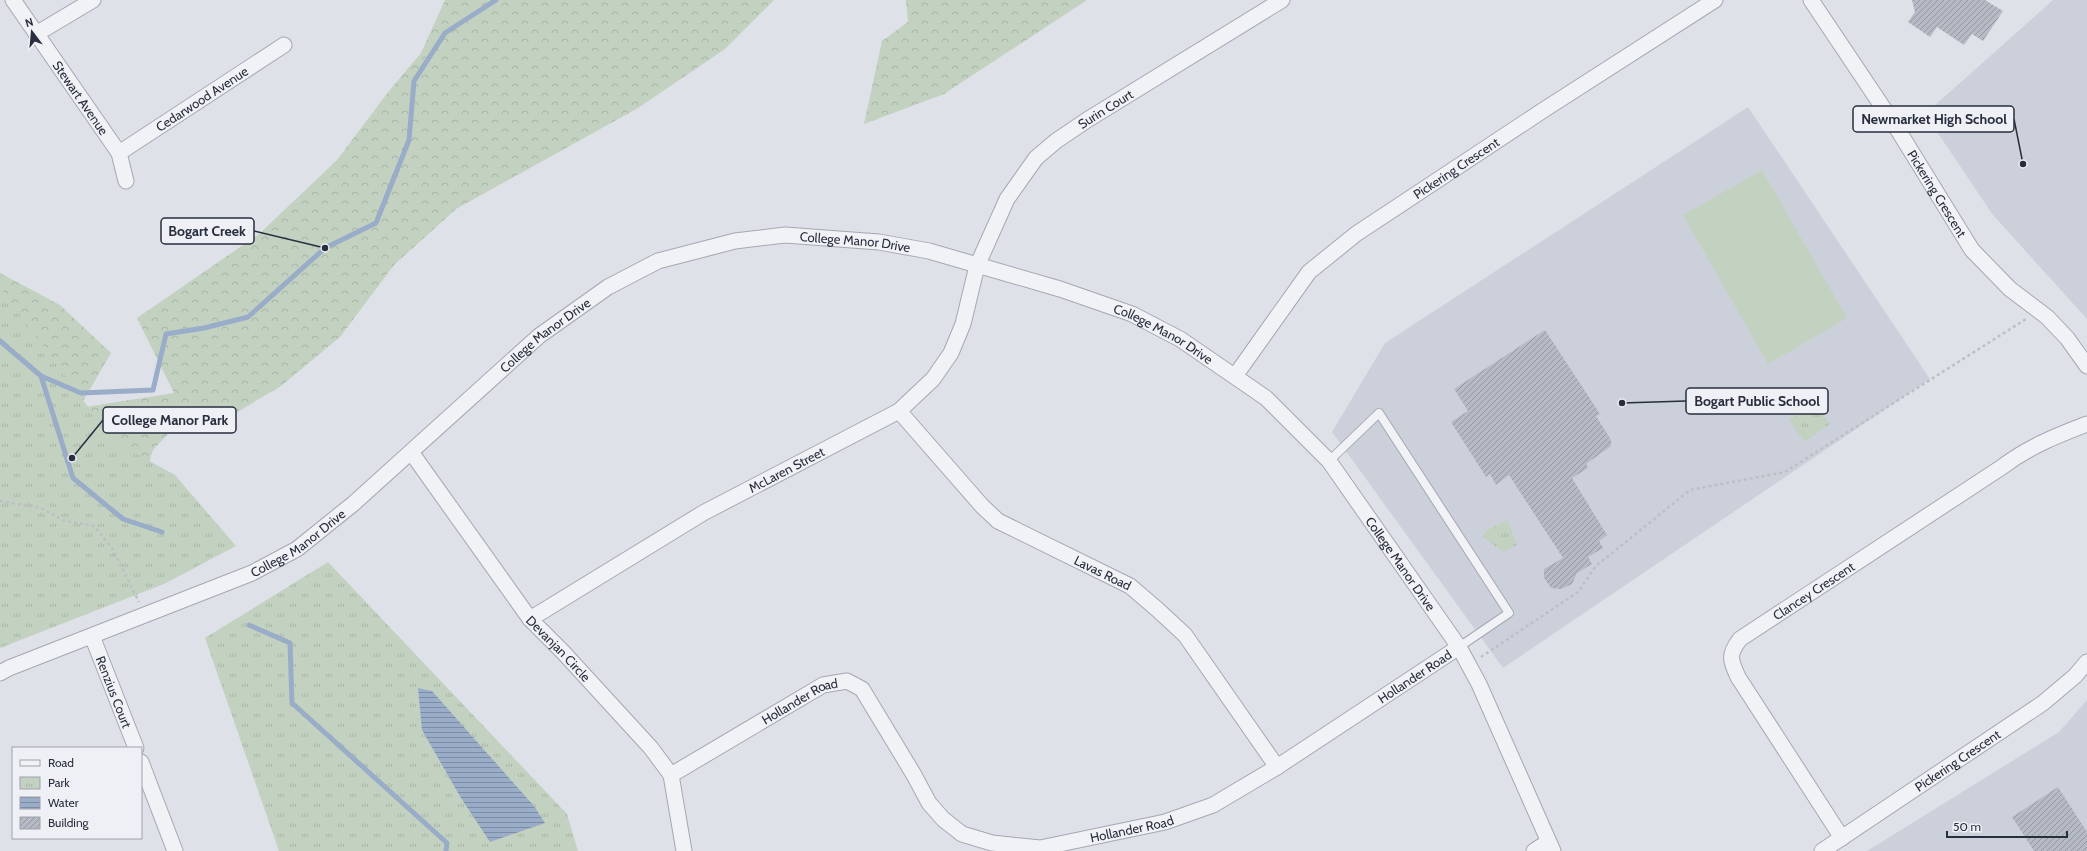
<svg xmlns="http://www.w3.org/2000/svg" width="2087" height="851" font-family="Cabin,sans-serif">
  <defs>
    <pattern id="forest-crowns" width="20" height="18" patternUnits="userSpaceOnUse"><rect width="20" height="18" fill="#c3d2c0"/><path d="M2 6a3 3 0 1 1 6 0M12 15a3 3 0 1 1 6 0" fill="none" stroke="#a8b5a6"/></pattern>
    <pattern id="park-tufts" width="24" height="20" patternUnits="userSpaceOnUse"><rect width="24" height="20" fill="#c3d2c0"/><path d="M3 7l-1-3M5 7V3M7 7l1-3M15 17l-1-3M17 17v-4M19 17l1-3" fill="none" stroke="#a8b5a6"/></pattern>
    <pattern id="water-rules" width="6" height="5" patternUnits="userSpaceOnUse"><rect width="6" height="5" fill="#99acc8"/><path d="M0 2.5h6" fill="none" stroke="#7d8ca4"/></pattern>
    <pattern id="building-hatch" width="6" height="6" patternUnits="userSpaceOnUse"><rect width="6" height="6" fill="#b6bac4"/><path d="M-1 1l2-2M0 6l6-6M5 7l2-2" fill="none" stroke="#9498a1"/></pattern>
  </defs>
  <rect width="100%" height="100%" fill="#dee1e8"/>
  <path fill="#ccd0da" d="M2053 0H2087V319L1993 215 1925 114Z
    M1748 107 1930 379 1503 668 1332 432 1385 343Z
    M2087 700V851H1867L2059 732Z"/>
  <path fill="#c3d2c0" d="M1762 170 1847 318 1768 364 1683 215Z"/>
  <path fill="url(#forest-crowns)" d="M445 0H774L725 49 638 108 456 209 394 265 340 337 281 386 214 426 185 416 153 450 139 495 0 372V273L60 305 111 353 79 408 174 393 137 318 259 234 337 160 389 91 421 53Z
    M906 0H1087L944 94 864 124 882 41 908 22Z"/>
  <path fill="url(#park-tufts)" d="M0 287 113 441 175 475 236 546 164 584 0 648Z
    M1815 403 1830 424 1804 442 1789 420Z
    M1504 521H1508L1517 545 1503 552 1483 537 1486 531Z
    M328 562 567 814 578 851H279L205 638Z"/>
  <path fill="url(#water-rules)" d="M418 688 432 691 534 806 545 823 490 842 461 798 422 730Z"/>
  <g fill="none" stroke-linecap="round" stroke-linejoin="round">
    <path stroke="#99acc8" stroke-width="5" d="M0 341 41 376 81 393 153 390 166 334 204 328 248 317 325 248 376 223 409 140 414 81 445 33 496 0
      M41 376 73 478 123 519 162 532
      M249 625 290 643 292 703 447 843 446 851"/>
  </g>
  <path fill="url(#building-hatch)" d="M1912 0H1985L2003 11 1983 41 1972 34 1964 45 1937 27 1930 37 1908 22 1915 12Z
    M1545 330 1600 414 1596 416 1611 440V446L1586 464 1588 468 1572 478 1607 535 1599 541 1603 548 1588 557 1592 564 1577 573 1572 584 1561 589 1551 588 1544 578V569L1563 558 1509 475 1496 485 1490 474 1486 477 1451 422 1468 411 1454 389Z
    M2058 787 2087 832V851H2034L2012 817Z"/>
  <g fill="none" stroke-linecap="round" stroke-linejoin="round">
    <defs>
      <path id="service" d="M1329 461 1379 413 1509 613 1459 647"/>
      <g id="minor">
        <path id="s1" d="M13 0 119 153 126 181"/>
        <path id="s2" d="M1811 0 1898 130 1972 250 2010 289 2047 317 2067 338 2087 366"/>
        <path d="M36 34 93 0"/>
        <path id="s3" d="M119 153 284 45"/>
        <path id="s4" d="M1235 376 1309 272 1356 234 1542 111 1715 0"/>
        <path id="s5" d="M899 411 982 506 998 521 1130 586 1158 610 1185 635 1277 767"/>
        <path id="s6" d="M411 452 530 619 563 652 651 748 671 775 684 851"/>
        <path id="s7" d="M530 619 703 513 899 411 933 379 951 353 963 324 977 266 1007 199 1036 158 1056 141 1087 120 1282 0"/>
        <path id="s8" d="M92 636 136 748"/>
        <path id="s9" d="M0 673 9 668 252 573 297 549 353 504 539 336 608 287 658 261 735 241 785 235 879 242 929 251 1060 289 1132 314 1180 339 1266 398 1329 461 1459 647 1479 684 1553 851"/>
        <path d="M141 762 175 851"/>
        <path id="s10" d="M671 775 823 685 847 681 862 689 914 775 929 803 943 819 962 834 992 843 1040 848 1165 822 1213 805 1277 767 1459 647"/>
        <path id="s11" d="M1842 838 1738 677C1730 659 1728 655 1740 639L2002 467C2028 447 2056 436 2087 424"/>
        <path d="M1534 851 1548 842"/>
        <path id="s12" d="M1822 851 2043 703 2075 676 2087 662"/>
      </g>
    </defs>
    <use href="#service" stroke="#a4a8b2" stroke-width="10"/>
    <use href="#minor" stroke="#a4a8b2" stroke-width="17"/>
    <path stroke="#bdbfc6" stroke-width="2.5" stroke-dasharray="3 3" stroke-linecap="butt" d="M0 501 41 508 65 521 94 526 112 548 139 602
      M1481 657 1578 592 1596 566 1690 490 1785 472 2026 319"/>
    <use href="#service" stroke="#f1f2f6" stroke-width="8"/>
    <use href="#minor" stroke="#f1f2f6" stroke-width="15"/>
  </g>
  <g text-anchor="middle" stroke-width="3.5" stroke-linejoin="round" paint-order="stroke">
    <g font-size="13" fill="#282e3e" stroke="#eef0f5">
      <text dy="5" stroke="none"><textPath href="#s1" startOffset="119">Stewart Avenue</textPath></text>
      <text dy="5" stroke="none"><textPath href="#s3" startOffset="99">Cedarwood Avenue</textPath></text>
      <text dy="5" stroke="none"><textPath href="#s7" startOffset="802">Surin Court</textPath></text>
      <text dy="5" stroke="none"><textPath href="#s4" startOffset="308">Pickering Crescent</textPath></text>
      <text dy="5" stroke="none"><textPath href="#s2" startOffset="231">Pickering Crescent</textPath></text>
      <text dy="5" stroke="none"><textPath href="#s9" startOffset="986">College Manor Drive</textPath></text>
      <text dy="5" stroke="none"><textPath href="#s9" startOffset="1310">College Manor Drive</textPath></text>
      <text dy="5" stroke="none"><textPath href="#s9" startOffset="650">College Manor Drive</textPath></text>
      <text dy="5" stroke="none"><textPath href="#s7" startOffset="297">McLaren Street</textPath></text>
      <text dy="5" stroke="none"><textPath href="#s9" startOffset="326">College Manor Drive</textPath></text>
      <text dy="5" stroke="none"><textPath href="#s9" startOffset="1646">College Manor Drive</textPath></text>
      <text dy="5" stroke="none"><textPath href="#s5" startOffset="265">Lavas Road</textPath></text>
      <text dy="5" stroke="none"><textPath href="#s11" startOffset="321">Clancey Crescent</textPath></text>
      <text dy="5" stroke="none"><textPath href="#s6" startOffset="246">Devanjan Circle</textPath></text>
      <text dy="5" stroke="none"><textPath href="#s10" startOffset="893">Hollander Road</textPath></text>
      <text dy="5" stroke="none"><textPath href="#s8" startOffset="60">Renzius Court</textPath></text>
      <text dy="5" stroke="none"><textPath href="#s10" startOffset="149">Hollander Road</textPath></text>
      <text dy="5" stroke="none"><textPath href="#s12" startOffset="163">Pickering Crescent</textPath></text>
      <text dy="5" stroke="none"><textPath href="#s10" startOffset="569">Hollander Road</textPath></text>
    </g>
  </g>
  <path fill="none" stroke="#282e3e" stroke-width="1.5" d="M2023 164L2014 119M325 248L254 231M1622 403L1686 401M72 458L103 420"/>
  <g fill="#282e3e" stroke="#eef0f5" stroke-width="1.5">
    <circle cx="2023" cy="164" r="4"/>
    <circle cx="325" cy="248" r="4"/>
    <circle cx="1622" cy="403" r="4"/>
    <circle cx="72" cy="458" r="4"/>
  </g>
  <g fill="#eef0f5" stroke="#282e3e" stroke-width="1.5">
    <rect x="1853" y="106" width="161" height="26" rx="4"/>
    <rect x="161" y="218" width="93" height="26" rx="4"/>
    <rect x="1686" y="388" width="142" height="26" rx="4"/>
    <rect x="103" y="407" width="133" height="26" rx="4"/>
  </g>
  <g font-size="14" text-anchor="middle" font-weight="bold" fill="#282e3e">
    <text x="1934" y="124">Newmarket High School</text>
    <text x="207" y="236">Bogart Creek</text>
    <text x="1757" y="406">Bogart Public School</text>
    <text x="170" y="425">College Manor Park</text>
  </g>
  <rect x="12" y="747" width="130" height="92" fill="#eef0f5" stroke="#9fa2ac"/>
  <rect x="20" y="760" width="20" height="6" fill="#f1f2f6" stroke="#9fa2ac"/>
  <text x="48" y="767" font-size="12" fill="#282e3e">Road</text>
  <rect x="20" y="777" width="20" height="12" fill="url(#park-tufts)" stroke="#9fa2ac"/>
  <text x="48" y="787" font-size="12" fill="#282e3e">Park</text>
  <rect x="20" y="797" width="20" height="12" fill="url(#water-rules)" stroke="#9fa2ac"/>
  <text x="48" y="807" font-size="12" fill="#282e3e">Water</text>
  <rect x="20" y="817" width="20" height="12" fill="url(#building-hatch)" stroke="#9fa2ac"/>
  <text x="48" y="827" font-size="12" fill="#282e3e">Building</text>
  <g transform="translate(32 32) rotate(344)" stroke="#eef0f5" stroke-width="3" paint-order="stroke">
  <path d="M0-3L7 15L0 10L-7 15Z" fill="#282e3e"/>
  <text y="-6" font-size="11" font-weight="bold" text-anchor="middle" fill="#282e3e">N</text>
  </g>
  <path d="M1947 831v6h120v-6" fill="none" stroke="#282e3e" stroke-width="2"/>
  <text x="1953" y="831" font-size="12" fill="#282e3e" stroke="#eef0f5" stroke-width="3" paint-order="stroke">50 m</text>
</svg>
